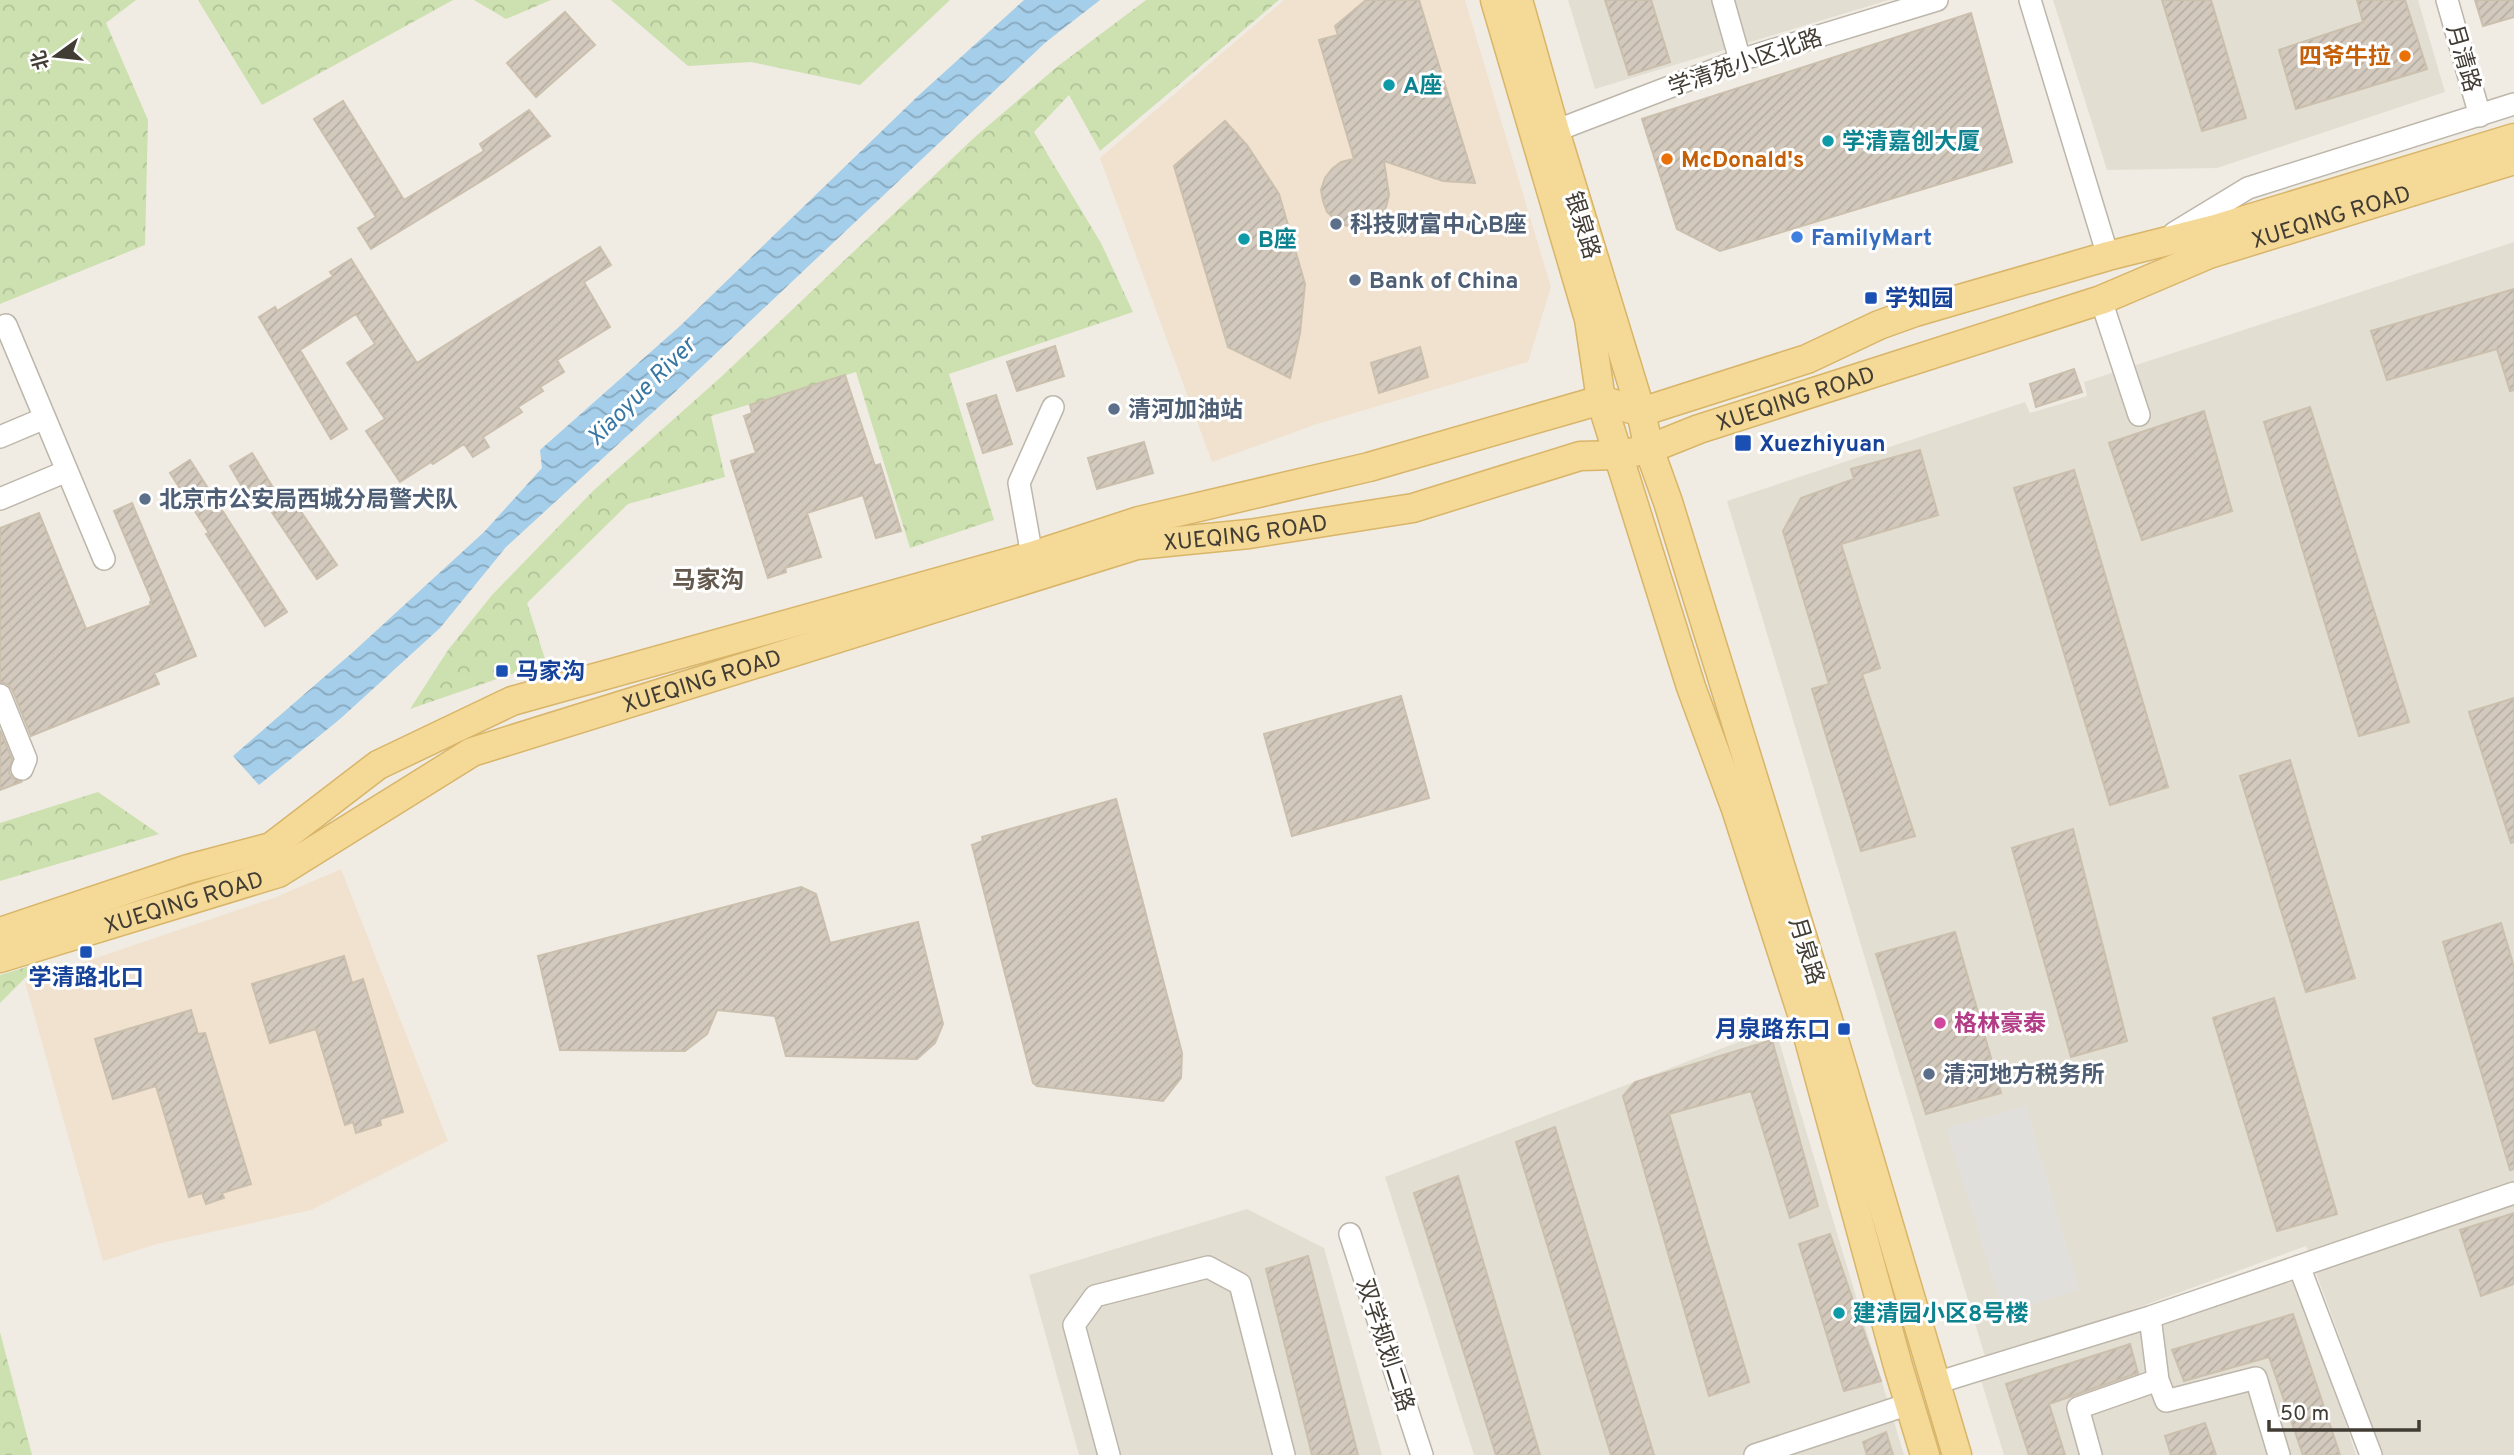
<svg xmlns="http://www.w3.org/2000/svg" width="2514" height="1455" font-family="Overpass,'Noto Sans SC',sans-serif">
  <defs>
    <pattern id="forest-crowns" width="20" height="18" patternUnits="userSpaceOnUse" patternTransform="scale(1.75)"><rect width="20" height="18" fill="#cce1af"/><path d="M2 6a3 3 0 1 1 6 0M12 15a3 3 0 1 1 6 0" fill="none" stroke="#b0c297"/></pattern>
    <pattern id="water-waves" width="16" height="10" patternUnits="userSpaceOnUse" patternTransform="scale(1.75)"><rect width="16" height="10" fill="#a4cee9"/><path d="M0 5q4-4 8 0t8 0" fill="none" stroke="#87a8be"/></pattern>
    <pattern id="building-hatch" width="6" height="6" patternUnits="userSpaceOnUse" patternTransform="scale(1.75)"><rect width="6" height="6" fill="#d3cabd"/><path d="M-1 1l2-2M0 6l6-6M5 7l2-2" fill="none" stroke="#b6aea3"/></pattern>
  </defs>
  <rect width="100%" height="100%" fill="#f0ece3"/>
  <path fill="#e3ded2" d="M1568 0H1889L1595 89Z
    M2053 0H2418L2445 92 2217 168 2107 170Z
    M2514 242V1455H2383L2306 1246 1987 1363 1727 501 2025 402 2030 413 2087 396 2084 382Z
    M1775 1028 1904 1455H1474L1385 1177Z
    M1247 1209 1324 1248 1382 1455H1079L1029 1275Z
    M2298 1280 2356 1455H2004L1981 1380Z"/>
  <path fill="#f1e2cf" d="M1284 0H1465L1551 287 1528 362 1317 424 1212 462 1100 158Z
    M341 869 448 1141 311 1210 157 1244 103 1261 25 982 276 897Z"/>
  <path fill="url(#forest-crowns)" d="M0 0H136L106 23 148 120 145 245 0 304Z
    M198 0H453L262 105Z
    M474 0H551L506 19Z
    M611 0H950L860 85 751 62 688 66Z
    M1146 0H1279L1100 151 1069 95 1034 132 1101 243 1133 312 949 374 994 520 910 548 856 372 711 416 725 477 628 504 527 603 546 662 410 709 448 650 492 595 594 490 721 377 976 136 1058 66Z
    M98 792 159 834 0 881V823Z
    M40 963 0 1003V975Z
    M0 1332 32 1455H0Z"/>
  <path fill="#e1dfdc" d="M2026 1106 2079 1289 2004 1314 1946 1128Z"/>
  <path fill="url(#water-waves)" d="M1024 0H1100L1046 42 675 392 506 547 440 628 340 719 259 785 233 756 353 652 484 532 542 468 540 450 680 326 919 95Z"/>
  <path fill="url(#building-hatch)" stroke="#cbbfae" stroke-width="2" d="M1366 0H1419L1475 183 1443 181 1384 161 1389 195 1386 207 1380 216 1370 224 1359 227 1347 226 1337 221 1327 212 1323 201 1321 190 1325 178 1332 169 1341 162 1354 159 1319 40 1338 35 1335 26Z
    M1605 0H1651L1670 62 1629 75Z
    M2162 0H2211L2246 118 2202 131Z
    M2357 0H2405L2427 69 2296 109 2279 50 2363 22Z
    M2475 0H2514V17L2483 26Z
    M565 12 595 45 536 97 507 63Z
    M1971 13 2012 162 1720 251 1677 229 1642 119Z
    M343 101 404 200 484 151 480 144 529 110 550 136 496 172 371 249 358 228 376 217 314 119Z
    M1225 121 1247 145 1279 194 1305 284 1300 333 1290 378 1228 347 1174 166Z
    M600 247 611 265 584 282 610 327 557 360 564 372 540 387 543 391 518 407 522 412 483 437 489 447 473 457 464 444 433 464 431 462 400 482 366 431 385 419 347 363 375 344 356 314 300 350 347 429 331 439 259 317 275 307 277 311 333 276 330 272 351 259 417 363Z
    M2514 289V390L2510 391 2497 349 2387 380 2371 331Z
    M1055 346 1064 376 1017 391 1007 362Z
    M1420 347 1428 377 1379 393 1371 363Z
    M2074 369 2082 392 2036 407 2030 384Z
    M845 375 875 466 880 464 901 531 876 538 863 495 807 513 821 557 785 568 786 572 768 578 731 461 756 453 744 416 752 413 750 405Z
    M996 395 1012 444 983 453 967 404Z
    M2310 407 2409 722 2359 736 2264 422Z
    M2204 411 2232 511 2142 540 2109 443Z
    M1144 442 1153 473 1097 489 1088 458Z
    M1920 450 1938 515 1841 544 1880 668 1862 674 1915 836 1861 851 1812 689 1829 684 1783 531 1801 498 1854 479 1851 469Z
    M252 453 275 491 252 504 230 466Z
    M190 460 287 612 265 626 206 534 209 533 170 473Z
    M2074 470 2168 787 2110 805 2014 488Z
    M285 488 337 565 317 579 265 502Z
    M132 503 196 656 154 673 159 684 31 736 12 689 7 684 0 682V528L39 513 86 629 151 605 150 602 152 601 114 511Z
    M1401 696 1429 798 1292 836 1264 734Z
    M2514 698V842L2511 843 2469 712Z
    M0 730 12 759 9 772 12 778 21 782 0 790Z
    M2290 760 2355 978 2306 992 2240 776Z
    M1116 799 1182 1053 1181 1078 1163 1101 1037 1086 1033 1083 972 845 983 841 982 837Z
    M2073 829 2127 1041 2071 1057 2012 848Z
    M801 887 816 894 830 943 918 922 943 1024 935 1043 917 1059 786 1056 775 1016 717 1010 707 1034 685 1051 560 1050 538 956Z
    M2501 923 2514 967V1169L2510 1170 2443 942Z
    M1955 932 2001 1093 1926 1114 1876 954Z
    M344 956 352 983 363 979 403 1112 380 1119 381 1125 356 1133 353 1122 345 1125 316 1029 270 1043 252 984Z
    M2274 998 2337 1214 2277 1231 2213 1018Z
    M191 1010 198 1034 205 1033 251 1184 222 1193 224 1198 206 1204 202 1193 189 1197 156 1086 113 1099 95 1039Z
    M1772 1040 1818 1206 1790 1218 1751 1091 1669 1114 1749 1382 1709 1396 1623 1096 1635 1082Z
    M1555 1127 1654 1455H1611L1516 1142Z
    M1458 1176 1540 1455H1496L1414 1193Z
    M2514 1213V1284L2481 1296 2460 1230Z
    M1830 1234 1881 1381 1844 1391 1799 1244Z
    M1308 1256 1358 1455H1312L1266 1269Z
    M2293 1314 2340 1455H2303L2269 1357 2184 1381 2172 1350Z
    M2130 1344 2138 1373 2049 1404 2065 1455H2029L2006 1384Z
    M2205 1423 2216 1455H2171L2165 1436Z
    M1886 1432 1893 1455H1867L1863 1442Z"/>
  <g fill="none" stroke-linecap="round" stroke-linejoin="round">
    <defs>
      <path id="minor" d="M1723 0 1740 60
        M2030 0 2108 256
        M2447 0 2480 116
        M1555 131 1740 60 1937 0
        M2174 233 2248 188 2514 104
        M2101 300 2139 415
        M6 325 104 559
        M0 437 45 418
        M0 499 67 471
        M1032 556 1019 483 1053 407
        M0 695 26 759 22 769
        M1350 1234 1422 1455
        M2299 1266 2371 1455
        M2150 1317 2158 1380 2166 1401 2256 1378 2279 1455
        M1936 1383 2150 1317 2514 1193
        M1109 1455 1074 1325 1095 1296 1208 1267 1240 1284 1284 1455
        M1755 1455 1909 1404
        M2091 1455 2078 1408 2158 1380"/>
      <g id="major">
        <path d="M1495 0 1589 319 1601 400 1691 687 1736 809 1802 1014 1898 1366 1925 1455"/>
        <path d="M1518 0 1555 131 1641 412 1649 449 1668 502 1832 1033 1957 1455"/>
        <path d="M0 932 188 869 271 847 378 765 512 701 1032 556 1139 521 1369 467 1601 400 1641 412 1807 359 1879 325 1915 312 2108 256 2219 228 2514 138"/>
        <path id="s1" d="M0 958 278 873 472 752 1137 545 1249 534 1413 508 1580 456 1619 455 1649 449 1699 429 2101 300 2209 254 2514 160"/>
      </g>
    </defs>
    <use href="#minor" stroke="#bdb6aa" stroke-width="24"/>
    <use href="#major" stroke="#d8b569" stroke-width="31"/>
    <use href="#minor" stroke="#fff" stroke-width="21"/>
    <use href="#major" stroke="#f5d997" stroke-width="28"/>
  </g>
  <g fill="#e8710a" stroke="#fff" stroke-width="2.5">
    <circle cx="2405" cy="56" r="7"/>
    <circle cx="1667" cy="159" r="7"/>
  </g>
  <g fill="#0f9aa8" stroke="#fff" stroke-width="2.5">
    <circle cx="1389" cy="85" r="7"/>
    <circle cx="1828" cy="141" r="7"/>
    <circle cx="1244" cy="239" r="7"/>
    <circle cx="1839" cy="1313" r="7"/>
  </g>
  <g fill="#5c6f8a" stroke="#fff" stroke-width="2.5">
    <circle cx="1336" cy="224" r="7"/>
    <circle cx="1355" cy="280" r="7"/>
    <circle cx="1114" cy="409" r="7"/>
    <circle cx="145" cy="499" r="7"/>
    <circle cx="1929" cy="1074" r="7"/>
  </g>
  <circle fill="#3f7fe0" stroke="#fff" stroke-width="2.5" cx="1797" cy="237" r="7"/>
  <g fill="#1a4fb4" stroke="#fff" stroke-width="2.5">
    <rect x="1864" y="291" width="14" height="14" rx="3.5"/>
    <rect x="1734" y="434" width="18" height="18" rx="3.5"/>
    <rect x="495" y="664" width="14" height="14" rx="3.5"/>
    <rect x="79" y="945" width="14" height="14" rx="3.5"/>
    <rect x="1837" y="1022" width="14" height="14" rx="3.5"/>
  </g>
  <circle fill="#d1479c" stroke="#fff" stroke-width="2.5" cx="1940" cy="1023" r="7"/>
  <g text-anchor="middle" stroke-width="6" stroke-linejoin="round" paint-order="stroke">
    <g font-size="23" font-weight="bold" fill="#c56008" stroke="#fff" text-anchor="end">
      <text x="2391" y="64">四爷牛拉</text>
      <text x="1681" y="167" text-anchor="start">McDonald's</text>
    </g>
    <g font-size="23" fill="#413c34" stroke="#fff">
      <text transform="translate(2464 58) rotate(74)" y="8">月清路</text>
      <text transform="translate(1745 62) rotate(-19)" y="8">学清苑小区北路</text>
      <text dy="8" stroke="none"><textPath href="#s1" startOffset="2460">XUEQING ROAD</textPath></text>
      <text transform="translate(1583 225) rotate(73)" y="8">银泉路</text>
      <text dy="8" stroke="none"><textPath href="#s1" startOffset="1894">XUEQING ROAD</textPath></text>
      <text dy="8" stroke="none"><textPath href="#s1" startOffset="1325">XUEQING ROAD</textPath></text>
      <text dy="8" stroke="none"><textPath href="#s1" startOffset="760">XUEQING ROAD</textPath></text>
      <text dy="8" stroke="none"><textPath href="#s1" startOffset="192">XUEQING ROAD</textPath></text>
      <text transform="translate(1807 951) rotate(73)" y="8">月泉路</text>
      <text transform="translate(1386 1345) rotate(72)" y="8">双学规划二路</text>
    </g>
    <g font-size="23" font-weight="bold" fill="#0d838f" stroke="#fff" text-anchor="start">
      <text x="1403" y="93">A座</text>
      <text x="1842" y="149">学清嘉创大厦</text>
      <text x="1258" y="247">B座</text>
      <text x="1853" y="1321">建清园小区8号楼</text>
    </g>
    <g font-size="23" font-weight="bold" fill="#4e5e75" stroke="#fff" text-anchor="start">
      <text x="1350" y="232">科技财富中心B座</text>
      <text x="1369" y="288">Bank of China</text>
      <text x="1128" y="417">清河加油站</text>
      <text x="159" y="507">北京市公安局西城分局警犬队</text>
      <text x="1943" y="1082">清河地方税务所</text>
    </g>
    <g font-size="23" font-weight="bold" fill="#366cbe" stroke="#fff" text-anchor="start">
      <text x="1811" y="245">FamilyMart</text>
    </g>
    <g font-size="23" font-weight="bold" fill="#164399" stroke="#fff" text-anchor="start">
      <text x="1885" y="306">学知园</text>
      <text x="1759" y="451">Xuezhiyuan</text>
      <text x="516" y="679">马家沟</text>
      <text x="86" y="985" text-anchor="middle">学清路北口</text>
      <text x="1830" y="1037" text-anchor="end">月泉路东口</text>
    </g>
    <g font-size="23" font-weight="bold" fill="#b23c85" stroke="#fff" text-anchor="start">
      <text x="1954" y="1031">格林豪泰</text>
    </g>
    <g font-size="24" font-style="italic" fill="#3877a3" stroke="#fff">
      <text transform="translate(641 391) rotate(-45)" y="8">Xiaoyue River</text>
    </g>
    <g font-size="24" font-weight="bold" fill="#63594c" stroke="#fff">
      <text x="708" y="588">马家沟</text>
    </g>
  </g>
  <g transform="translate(56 56) rotate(255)" stroke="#ffffff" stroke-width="5" paint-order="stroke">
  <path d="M0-5L12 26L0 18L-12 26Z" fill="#413c34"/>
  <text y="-10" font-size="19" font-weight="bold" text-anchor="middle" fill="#413c34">北</text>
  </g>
  <path d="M2269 1420v10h150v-10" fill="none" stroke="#413c34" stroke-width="3.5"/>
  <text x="2280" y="1420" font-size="21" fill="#413c34" stroke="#ffffff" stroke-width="5" paint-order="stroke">50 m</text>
</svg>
